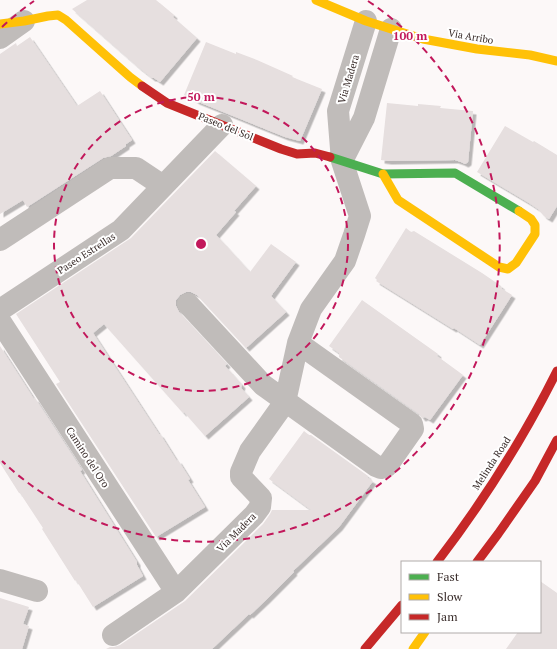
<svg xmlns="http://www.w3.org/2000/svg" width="557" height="649" font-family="'PT Serif',serif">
  <defs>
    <filter id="shadow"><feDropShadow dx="3.5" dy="3.5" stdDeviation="0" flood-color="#0004"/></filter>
  </defs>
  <rect width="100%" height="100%" fill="#fcf8f8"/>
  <path fill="#e6dfdf" filter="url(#shadow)" d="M87 0H156L174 15 173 17 197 38 160 82 154 78H152L138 67 72 9Z
    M30 37 77 106 100 91 132 140 126 144V146L111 156 103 158 27 207 23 200 0 214V54L16 43 17 46Z
    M206 42 236 54V52L257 60 293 76 292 77 322 89 300 141 285 137 196 101 195 100 184 95Z
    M387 103 418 106V104L441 106 440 108 473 111 468 162 465 164 461 162 455 160 389 161H388L381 160Z
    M505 126 533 142 534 141 557 155V206L549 219 544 216 538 209 529 203 477 172Z
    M215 151 256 186 234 211 236 212 216 235 250 272 271 244 296 262 271 296 286 312 246 348 197 295 191 292H186L180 295 176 300V306L179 312 227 364 225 366 242 385 241 388 249 397 205 436 184 412 183 413 104 324 93 333 159 434H160L177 461 178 460 190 479 188 480 205 507 156 537 56 384 60 382 16 314 131 238Z
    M406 228 411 232 414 231 482 273 501 286 502 289 512 295 480 345 454 328 453 329 376 281 377 280 375 278Z
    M362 300 438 354 437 356 463 375 430 420 425 417 422 418 419 414 339 357V353L329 346Z
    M0 346 34 399 35 398 82 470 80 471 137 562V565L143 576 93 607 76 580 75 581 42 529 43 528 20 493H19L0 463Z
    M304 431 309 435H311L368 476V478L373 481 339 527 293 571 294 572 266 600 250 615 249 614 212 649H106L110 647H114L120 645 185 601 263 524 270 514 272 510H311L269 479Z
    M540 581 557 593V649H506L518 632H540Z
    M0 598 29 607 23 624 29 626 22 649H0Z"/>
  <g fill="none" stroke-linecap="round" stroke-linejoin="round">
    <path stroke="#c0bcba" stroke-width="22" d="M0 38 24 21
      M342 161 364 118 391 29
      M0 240 110 168H136L163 186
      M188 304 263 385 376 466 381 468 387 466 413 429 412 424 298 343
      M0 310 121 230 222 125
      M0 321 176 592
      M0 580 37 591
      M113 635 176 592 254 515 260 507 261 498 241 477V472L250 451 285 402 298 343 311 309 345 261 354 235 360 216 342 161 338 111 366 21"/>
    <path stroke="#4caf50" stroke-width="9" d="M330 157 383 174 455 173 519 211"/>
    <path stroke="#ffc107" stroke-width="9" d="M316 0 366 21 423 39 477 49 530 55 557 61
      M0 24 24 21 48 16 58 15 66 20 130 77 142 86
      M383 174 398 200 499 267 508 269 516 263 535 234V225L531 219 519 211
      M413 649 425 632"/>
    <path stroke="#c62828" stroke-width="9" d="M142 86 167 103 281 149 297 154 315 153 330 157
      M437 562C483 502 523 439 557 371
      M477 562 498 534 535 481 557 440
      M365 649 402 605"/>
  </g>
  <g fill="none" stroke="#c2185b" stroke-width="2" stroke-dasharray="7 5">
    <circle cx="201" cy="244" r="147"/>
    <path d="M2 27A295 295 0 0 1 34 1M368 1A295 295 0 1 1 2 461"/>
  </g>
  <g text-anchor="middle" stroke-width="4" stroke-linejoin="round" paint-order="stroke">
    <g font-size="10" fill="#392c2a" stroke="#fff">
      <text transform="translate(471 36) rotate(10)" y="4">Via Arribo</text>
      <text transform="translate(348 79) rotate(-73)" y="4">Via Madera</text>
      <text transform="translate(226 126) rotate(22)" y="4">Paseo del Sol</text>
      <text transform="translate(86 253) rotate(-33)" y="4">Paseo Estrellas</text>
      <text transform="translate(88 457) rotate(57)" y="4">Camino del Oro</text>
      <text transform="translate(491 463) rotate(-57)" y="4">Melinda Road</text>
      <text transform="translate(236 532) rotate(-45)" y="4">Via Madera</text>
    </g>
  </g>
  <circle cx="201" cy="244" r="6" fill="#c2185b" stroke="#fff" stroke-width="2"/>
  <g font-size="12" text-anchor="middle" font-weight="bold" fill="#c2185b" stroke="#fff" stroke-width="4" stroke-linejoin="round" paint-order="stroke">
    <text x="410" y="40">100 m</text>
    <text x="201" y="101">50 m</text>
  </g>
  <rect x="401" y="561" width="140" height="72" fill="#ffffff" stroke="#b0abaa"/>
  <rect x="409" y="574" width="20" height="6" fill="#4caf50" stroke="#b0abaa"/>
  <text x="437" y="581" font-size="12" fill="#392c2a">Fast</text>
  <rect x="409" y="594" width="20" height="6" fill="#ffc107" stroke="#b0abaa"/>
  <text x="437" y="601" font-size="12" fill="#392c2a">Slow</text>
  <rect x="409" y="614" width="20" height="6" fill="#c62828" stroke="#b0abaa"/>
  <text x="437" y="621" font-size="12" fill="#392c2a">Jam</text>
</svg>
